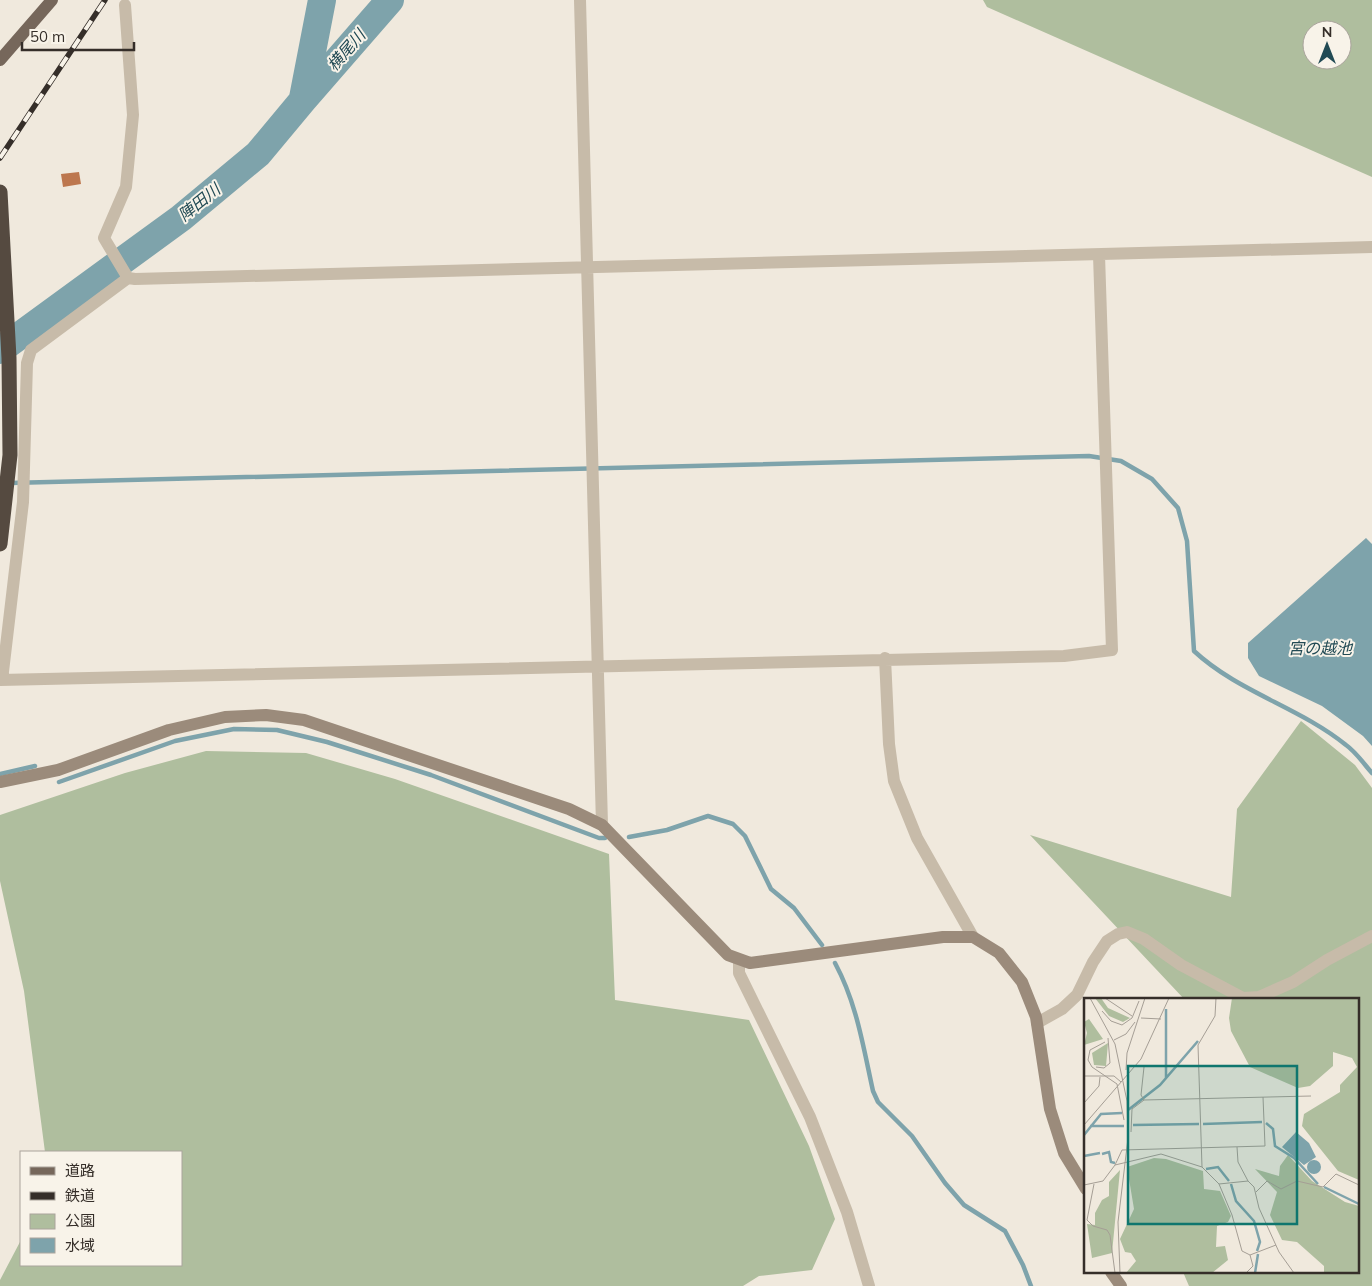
<svg xmlns="http://www.w3.org/2000/svg" width="1372" height="1286" font-family="Mulish,'Noto Sans JP',sans-serif">
  <rect width="100%" height="100%" fill="#f0e9dd"/>
  <path fill="#afbe9e" fill-rule="evenodd" d="M983 0H1372V177L987 7ZM1312 30H1342V60H1312Z
    M1301 721 1355 765 1372 788V1286H1189L1183 1272H1358V1000H1185L1030 835 1231 897 1237 809Z
    M206 751 306 753 395 779 609 854 615 1000 749 1020 809 1146 835 1219 812 1270 759 1276 743 1286H0V1280L21 1240V1265H181V1152H45L24 991 0 881V815L125 773Z"/>
  <path fill="#7ea3ab" d="M1366 538 1372 544V746L1363 736 1322 706 1259 676 1248 658V643Z"/>
  <g fill="none" stroke-linecap="round" stroke-linejoin="round">
    <path stroke="#7ea3ab" stroke-width="4.5" d="M10 483 1089 456 1121 461 1152 479 1178 508 1187 541 1194 651C1238 692 1299 707 1346 745 1356 752 1364 764 1372 773
      M0 774 35 766
      M59 782 175 741 234 729 277 730 327 742 431 775 599 838H605
      M629 837 667 830 708 816 733 824 745 836 771 889 794 908 822 945
      M835 963C857 1004 863 1046 873 1091L878 1102 912 1136 945 1183 964 1205 1005 1231 1023 1265 1031 1286"/>
    <path stroke="#7ea3ab" stroke-width="28" d="M303 98 322 0
      M0 350 181 218 258 154 303 100 390 0"/>
  </g>
  <path fill="#bd774e" d="M79 172 81 184 63 187 61 174Z"/>
  <g fill="none" stroke-linecap="round" stroke-linejoin="round">
    <path stroke="#c7bba9" stroke-width="12" d="M580 0 602 825
      M125 5 133 115 126 187 104 238 128 278
      M128 278 135 279 1372 247
      M885 658 889 744 894 781 917 838 973 937
      M0 680 1064 656 1112 650 1099 255
      M2 680 23 502 27 363 31 350 128 278
      M739 960V973L810 1117 847 1212 869 1286
      M1037 1023 1062 1009 1077 995 1093 962 1107 941 1118 934 1127 932 1144 939 1181 965 1243 998 1259 997 1293 982 1327 960 1372 936"/>
    <path stroke="#9b8b7b" stroke-width="12" d="M0 782 58 770 169 730 225 717 266 715 304 720 569 809 602 825 728 955 750 963 943 937H973L999 953 1022 982 1036 1017 1050 1109 1064 1153 1086 1189
      M1111 1272 1121 1286"/>
    <path stroke="#76675b" stroke-width="12" d="M0 60 52 0"/>
    <path stroke="#554a40" stroke-width="15" d="M0 192 9 358 10 455 0 544"/>
    <defs>
      <path id="rail" d="M0 158 105 0"/>
    </defs>
    <use href="#rail" stroke="#352e29" stroke-width="5.5"/>
    <use href="#rail" stroke="#f8f3e9" stroke-width="4" stroke-dasharray="11" stroke-linecap="butt"/>
  </g>
  <g text-anchor="middle" stroke-width="4" stroke-linejoin="round" paint-order="stroke">
    <g font-size="16" font-style="italic" fill="#214a54" stroke="#f8f3e9">
      <text transform="translate(346 50) rotate(-49)" y="6">横尾川</text>
      <text transform="translate(199 202) rotate(-39)" y="6">陣田川</text>
      <text x="1320" y="654">宮の越池</text>
    </g>
  </g>
  <g transform="translate(1084 998)">
    <rect width="275" height="275" fill="#f0e9dd"/>
    <path d="M11 0H17L24 10 46 20 39 24 25 18ZM148 0H275V182L254 173 218 128 220 116 256 94V87L273 69 268 60 249 54V68L226 88 214 90 166 69 147 33 145 20ZM5 21 19 41 0 47 3 35 0 24ZM24 45 22 68 10 67 8 55ZM204 157 228 183 261 204 275 208V275H240V268L213 244 198 242 186 217 193 194 171 171 195 178 196 168ZM70 160 82 161 119 173 120 191 136 193 147 218 144 224 133 228 132 249 141 248 144 262 128 275H42L52 263 47 255 41 254 36 241 50 211 43 169ZM36 172 28 255 8 260 3 226 11 227V215L18 202 25 198V184Z" fill="#afbe9e"/>
    <path d="M212 134 225 145 232 159 220 167 198 149ZM223 169a7 7 0 1 1 14 0a7 7 0 1 1-14 0Z" fill="#7ea3ab"/>
    <path fill="none" stroke="#7ea3ab" stroke-width="2.5" d="M82 80V11M44 112 76 87 114 43M182 125 189 131 191 148 210 160 234 186M119 126 178 124M49 127 115 126M6 128H40M0 137 17 116 38 115M18 156 25 154 27 164 31 165M0 158 16 155M122 171 134 169 145 183M147 186 152 203 170 223 176 244 173 253M240 189 275 206M171 275 174 256"/>
    <path fill="none" stroke="#a59e95" stroke-width="1" d="M6 0 31 46 43 103 44 140 34 224 36 275M21 0 48 18M18 13 27 23 38 27 48 20 55 3M57 20 77 21M30 42 42 36 51 24M21 44 6 52 4 62 8 69 33 86 40 122M12 69 20 70 26 65 24 40M60 69 57 97 60 102M42 72 43 55 61 0M0 78H30L37 84M0 105 15 88 16 79M0 127 57 61 85 0M47 134 48 111 60 102 227 98M153 149 154 164 164 183M31 167 38 152 181 148 179 99M118 169 114 47 131 18 132 0M10 186 3 222 9 228 23 232 26 237 31 275M135 186 148 217 158 253 166 257 192 247M0 187 19 183 31 167 77 156 118 169 135 186 164 183 170 189 175 210 195 254 210 275M172 194 183 183 197 191 213 183 239 189 252 176 275 187M162 275 169 268 166 257"/>
    <path fill="#0f766e" fill-opacity="0.15" stroke="#0f766e" stroke-width="2.5" d="M44 68H213V226H44Z"/>
    <rect width="275" height="275" fill="none" stroke="#352e29" stroke-width="2.5"/>
  </g>
  <rect x="20" y="1151" width="162" height="115" fill="#f8f3e9" stroke="#aaa49c"/>
  <rect x="30" y="1167" width="25" height="8" fill="#76675b" stroke="#aaa49c"/>
  <text x="65" y="1176" font-size="15" fill="#352e29">道路</text>
  <rect x="30" y="1192" width="25" height="8" fill="#352e29" stroke="#aaa49c"/>
  <text x="65" y="1201" font-size="15" fill="#352e29">鉄道</text>
  <rect x="30" y="1214" width="25" height="15" fill="#afbe9e" stroke="#aaa49c"/>
  <text x="65" y="1226" font-size="15" fill="#352e29">公園</text>
  <rect x="30" y="1238" width="25" height="15" fill="#7ea3ab" stroke="#aaa49c"/>
  <text x="65" y="1251" font-size="15" fill="#352e29">水域</text>
  <g transform="translate(1327 45)"><circle r="24" fill="#f8f3e9" stroke="#aaa49c"/>
  <path d="M0-4L9 19L0 12L-9 19Z" fill="#214a54"/>
  <text y="-8" font-size="14" font-weight="bold" text-anchor="middle" fill="#352e29">N</text>
  </g>
  <path d="M22 42v8h112v-8" fill="none" stroke="#352e29" stroke-width="2.5"/>
  <text x="30" y="42" font-size="15" fill="#352e29" stroke="#f8f3e9" stroke-width="4" paint-order="stroke">50 m</text>
</svg>
